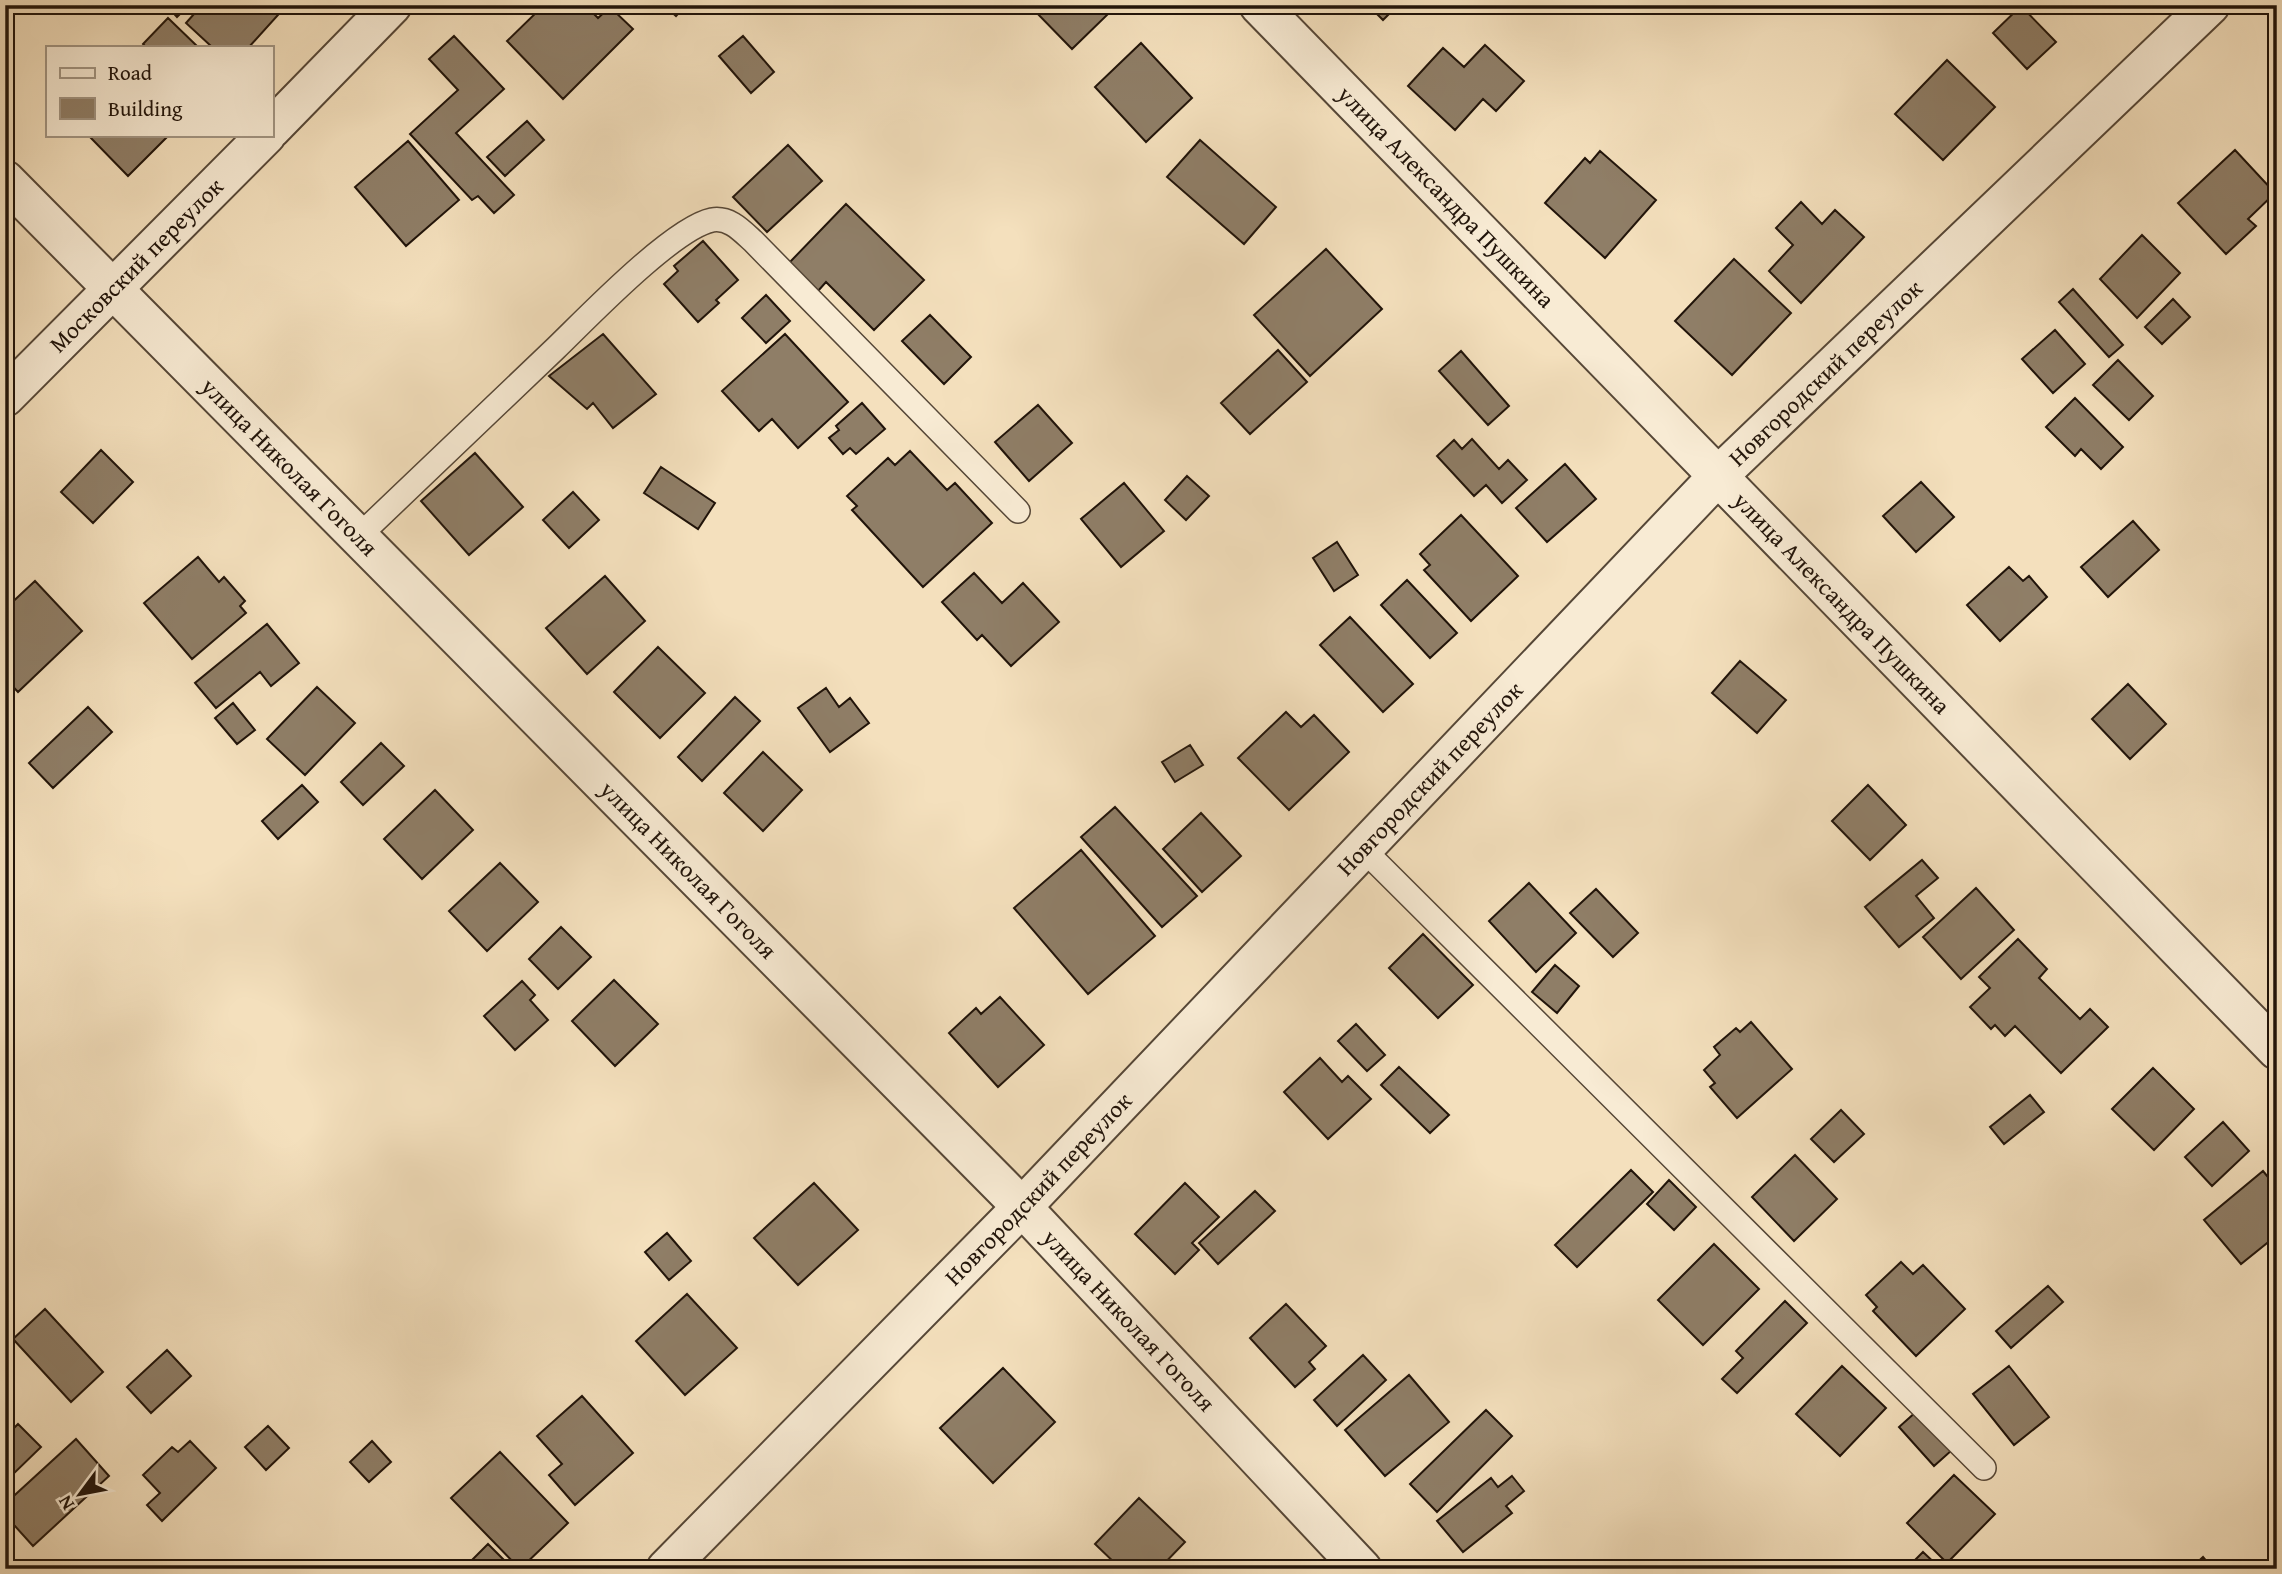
<svg xmlns="http://www.w3.org/2000/svg" width="2282" height="1574" font-family="'Gentium Book Plus',serif">
  <rect width="100%" height="100%" fill="#f4e0bd"/>
  <filter id="stains"><feTurbulence type="fractalNoise" baseFrequency=".00286" numOctaves="4"/><feColorMatrix values="0 0 0 0 .2 0 0 0 0 .09 0 0 0 0 .02 0 0 0 .5 -.17"/></filter>
  <radialGradient id="worn" r=".72"><stop offset=".6" stop-color="#630" stop-opacity="0"/><stop offset="1" stop-color="#630" stop-opacity=".3"/></radialGradient>
  <path fill="#8f7e67" stroke="#21140a" stroke-width="2" d="M166 5H189L177 17Z
    M202 5H287L249 47H212L186 23Z
    M544 5H585L598 18 610 7 633 29 563 99 507 41Z
    M664 5H686L676 16Z
    M1098 5 1107 15 1072 49 1030 6Z
    M1368 5H1398L1383 20Z
    M2021 6 2056 42 2027 69 1993 33Z
    M168 18 198 47H146L143 44Z
    M454 36 504 89 456 133 514 195 494 213 478 196 472 200 410 134 458 90 429 59Z
    M743 36 774 72 751 93 719 56Z
    M1141 43 1192 98 1146 142 1095 87Z
    M1485 45 1524 81 1496 111 1483 99 1455 130 1408 86 1443 48 1464 67Z
    M1947 60 1995 107 1943 160 1895 114Z
    M527 121 544 140 505 176 487 157Z
    M88 135H162L166 138 128 176Z
    M1200 140 1276 207 1244 244 1167 177Z
    M408 141 459 200 406 246 355 187Z
    M788 145 822 181 767 232 733 197Z
    M2235 150 2275 193 2248 219 2256 226 2226 254 2178 203Z
    M1600 151 1656 200 1605 258 1545 203 1585 158 1590 163Z
    M1801 202 1822 224 1835 210 1864 237 1801 303 1769 271 1793 245 1776 228Z
    M846 204 924 280 874 330 826 282 818 291 789 263Z
    M2142 235 2180 273 2137 318 2100 279Z
    M703 241 738 280 716 300 719 303 698 322 664 284 678 271 674 266Z
    M1326 249 1382 309 1310 376 1254 315Z
    M1734 259 1791 313 1732 375 1675 321Z
    M2073 289 2123 345 2109 357 2059 302Z
    M766 295 790 321 766 343 742 318Z
    M2173 299 2190 317 2162 344 2145 327Z
    M930 315 971 357 944 384 902 341Z
    M2055 330 2085 364 2053 393 2022 359Z
    M603 334 656 394 613 428 593 403 587 409 549 376Z
    M785 334 848 402 798 448 772 419 759 431 722 391Z
    M1278 350 1307 382 1250 434 1221 403Z
    M1461 351 1509 406 1488 425 1439 371Z
    M2118 360 2153 396 2129 420 2093 385Z
    M2075 398 2123 447 2101 469 2081 449 2075 456 2046 427Z
    M862 403 885 429 856 454 850 448 843 454 829 438 839 430 836 426Z
    M1038 405 1072 443 1029 481 995 442Z
    M1472 439 1499 469 1508 460 1527 480 1502 503 1486 485 1474 496 1437 456 1454 440 1462 449Z
    M101 450 133 482 93 523 61 492Z
    M910 451 947 490 955 483 992 523 923 587 852 510 857 506 847 496 888 458 895 465Z
    M475 453 523 507 469 555 421 501Z
    M1565 464 1596 499 1547 542 1516 508Z
    M661 467 715 503 698 529 644 493Z
    M1187 476 1209 496 1186 520 1165 500Z
    M1921 482 1954 517 1916 552 1883 516Z
    M1124 483 1164 531 1121 567 1081 519Z
    M573 492 599 520 569 548 543 520Z
    M1461 515 1518 576 1471 621 1424 570 1430 565 1420 554Z
    M2133 521 2159 550 2108 597 2081 567Z
    M1337 542 1358 575 1334 591 1313 558Z
    M198 557 219 582 224 577 245 601 240 606 246 613 192 659 144 603Z
    M2009 567 2023 581 2029 576 2047 597 2000 641 1967 605Z
    M974 573 1002 603 1023 583 1059 622 1011 666 982 635 977 640 942 602Z
    M605 576 645 621 587 674 546 628Z
    M1407 580 1457 633 1430 658 1381 605Z
    M35 581 82 631 18 692 5 678V609Z
    M1350 617 1413 684 1383 712 1320 645Z
    M267 624 299 663 271 686 260 672 216 708 195 683Z
    M658 647 705 693 660 738 614 692Z
    M1740 661 1786 700 1757 733 1712 693Z
    M2128 684 2166 724 2130 759 2092 719Z
    M317 687 355 723 305 775 267 739Z
    M826 688 839 707 850 698 869 723 830 752 798 708Z
    M735 697 760 721 702 781 678 757Z
    M233 703 255 730 237 744 215 718Z
    M88 707 112 732 53 788 29 763Z
    M1286 712 1301 727 1314 715 1349 752 1289 810 1238 758Z
    M381 743 404 766 363 805 341 782Z
    M1190 745 1203 765 1175 782 1162 762Z
    M763 752 802 790 763 831 724 793Z
    M302 785 318 802 278 839 262 821Z
    M1868 785 1906 825 1870 860 1832 821Z
    M435 790 473 830 422 879 384 839Z
    M1115 807 1197 896 1162 927 1081 837Z
    M1201 813 1241 856 1202 892 1163 849Z
    M1081 850 1155 936 1088 994 1014 908Z
    M1922 860 1938 878 1916 896 1934 918 1899 947 1865 907Z
    M500 863 538 902 487 951 449 911Z
    M1529 883 1576 933 1536 972 1489 921Z
    M1976 888 2014 930 1961 979 1923 937Z
    M1596 889 1638 933 1613 957 1570 913Z
    M561 927 591 957 558 989 529 959Z
    M1423 934 1473 985 1438 1018 1389 968Z
    M2018 939 2047 969 2039 978 2080 1019 2090 1009 2108 1027 2061 1073 2015 1026 2005 1036 1995 1025 1991 1029 1970 1007 1990 988 1979 977Z
    M1555 965 1579 986 1557 1013 1532 992Z
    M614 980 658 1024 615 1066 572 1021Z
    M522 981 535 995 530 1000 548 1020 515 1050 484 1016Z
    M1000 997 1044 1045 998 1087 949 1033 976 1008 981 1014Z
    M1751 1022 1792 1069 1737 1118 1710 1087 1715 1083 1704 1070 1720 1055 1714 1047 1736 1028 1740 1032Z
    M1356 1024 1385 1055 1367 1071 1338 1041Z
    M1320 1058 1342 1082 1348 1076 1371 1099 1328 1139 1284 1092Z
    M1399 1067 1449 1115 1430 1133 1381 1085Z
    M2153 1068 2194 1109 2154 1150 2112 1109Z
    M2030 1095 2044 1112 2004 1144 1990 1127Z
    M1841 1110 1864 1134 1834 1162 1811 1139Z
    M2223 1122 2249 1151 2212 1186 2185 1157Z
    M1795 1155 1837 1199 1794 1241 1752 1197Z
    M1631 1170 1653 1192 1577 1267 1555 1245Z
    M2263 1171 2277 1188V1235L2241 1264 2204 1220Z
    M1669 1180 1696 1207 1674 1230 1647 1204Z
    M814 1183 858 1230 798 1285 754 1238Z
    M1185 1183 1219 1217 1192 1243 1199 1250 1175 1274 1135 1234Z
    M1255 1191 1275 1211 1218 1264 1199 1243Z
    M667 1233 691 1261 669 1280 645 1252Z
    M1714 1244 1759 1289 1703 1345 1658 1300Z
    M1901 1262 1913 1274 1923 1265 1965 1309 1916 1356 1873 1311 1877 1307 1866 1295Z
    M2048 1286 2063 1302 2011 1348 1996 1331Z
    M687 1294 737 1348 685 1395 636 1341Z
    M1785 1301 1807 1323 1737 1393 1722 1379 1743 1358 1736 1351Z
    M1286 1304 1326 1346 1309 1362 1315 1369 1295 1387 1250 1338Z
    M45 1309 103 1372 71 1402 13 1339Z
    M167 1350 191 1376 151 1413 127 1387Z
    M1363 1355 1386 1380 1337 1426 1314 1400Z
    M1842 1366 1886 1408 1840 1456 1796 1414Z
    M2009 1366 2049 1417 2014 1445 1973 1394Z
    M1003 1368 1055 1422 993 1483 940 1428Z
    M1409 1375 1449 1422 1385 1476 1345 1430Z
    M582 1396 633 1453 575 1505 549 1475 562 1464 537 1436Z
    M1486 1410 1512 1436 1437 1512 1410 1484Z
    M1917 1411 1952 1450 1934 1466 1899 1427Z
    M18 1424 41 1447 5 1482V1437Z
    M268 1426 289 1448 266 1470 245 1447Z
    M76 1439 109 1476 33 1546 5 1515V1504Z
    M190 1441 216 1468 162 1521 147 1505 160 1493 143 1475 172 1447 178 1452Z
    M372 1441 391 1462 369 1482 350 1462Z
    M500 1452 568 1523 520 1569 451 1498Z
    M1954 1475 1995 1514 1947 1563 1907 1523Z
    M1512 1476 1524 1491 1506 1506 1512 1513 1463 1552 1437 1521 1491 1478 1498 1487Z
    M1139 1498 1185 1542 1159 1569H1121L1095 1544Z
    M488 1544 513 1569H463Z
    M1923 1552 1941 1569H1906Z
    M2203 1557 2213 1569H2190Z"/>
  <g fill="none" stroke-linecap="round" stroke-linejoin="round">
    <defs>
      <path id="lane" d="M359 536C424 474 490 411 556 348 587 318 673 228 712 220 729 217 741 230 753 241L1018 511
        M1363 849 1984 1468"/>
      <g id="street">
        <path id="s1" d="M1259 5 2277 1050"/>
        <path d="M271 129 392 5"/>
        <path id="s2" d="M5 180 1022 1207 1362 1569"/>
        <path id="s3" d="M5 397 266 135"/>
        <path id="s4" d="M666 1569 1022 1207 1718 476 2210 5"/>
      </g>
    </defs>
    <use href="#lane" stroke="#564737" stroke-width="26"/>
    <use href="#street" stroke="#564737" stroke-width="42"/>
    <use href="#lane" stroke="#f8ebd4" stroke-width="23"/>
    <use href="#street" stroke="#f8ebd4" stroke-width="38"/>
  </g>
  <g text-anchor="middle" stroke-width="7" stroke-linejoin="round" paint-order="stroke">
    <g font-size="24" fill="#21140a" stroke="#f8ebd4">
      <text dy="8" stroke="none"><textPath href="#s1" startOffset="268">улица Александра Пушкина</textPath></text>
      <text dy="8" stroke="none"><textPath href="#s3" startOffset="186">Московский переулок</textPath></text>
      <text dy="8" stroke="none"><textPath href="#s4" startOffset="1666">Новгородский переулок</textPath></text>
      <text dy="8" stroke="none"><textPath href="#s2" startOffset="404">улица Николая Гоголя</textPath></text>
      <text dy="8" stroke="none"><textPath href="#s1" startOffset="835">улица Александра Пушкина</textPath></text>
      <text dy="8" stroke="none"><textPath href="#s4" startOffset="1099">Новгородский переулок</textPath></text>
      <text dy="8" stroke="none"><textPath href="#s2" startOffset="971">улица Николая Гоголя</textPath></text>
      <text dy="8" stroke="none"><textPath href="#s4" startOffset="532">Новгородский переулок</textPath></text>
      <text dy="8" stroke="none"><textPath href="#s2" startOffset="1601">улица Николая Гоголя</textPath></text>
    </g>
  </g>
  <rect width="2282" height="1574" fill="none" stroke="#f4e0bd" stroke-width="28"/>
  <rect x="7" y="7" width="2268" height="1560" fill="none" stroke="#21140a" stroke-width="3.5"/>
  <rect x="14" y="14" width="2254" height="1546" fill="none" stroke="#21140a" stroke-width="2"/>
  <rect x="46" y="46" width="228" height="91" fill="#f8ebd4" stroke="#a29583" stroke-width="2"/>
  <rect x="60" y="68" width="35" height="10" fill="#f8ebd4" stroke="#a29583" stroke-width="2"/>
  <text x="108" y="80" font-size="21" fill="#21140a">Road</text>
  <rect x="60" y="98" width="35" height="21" fill="#8f7e67" stroke="#a29583" stroke-width="2"/>
  <text x="108" y="116" font-size="21" fill="#21140a">Building</text>
  <g transform="translate(80 1494) rotate(238)" stroke="#f8ebd4" stroke-width="5" paint-order="stroke">
  <path d="M0-5L12 26L0 18L-12 26Z" fill="#21140a"/>
  <text y="-10" font-size="19" font-weight="bold" text-anchor="middle" fill="#21140a">N</text>
  </g>
  <rect width="100%" height="100%" filter="url(#stains)"/>
  <rect width="100%" height="100%" fill="url(#worn)"/>
</svg>
